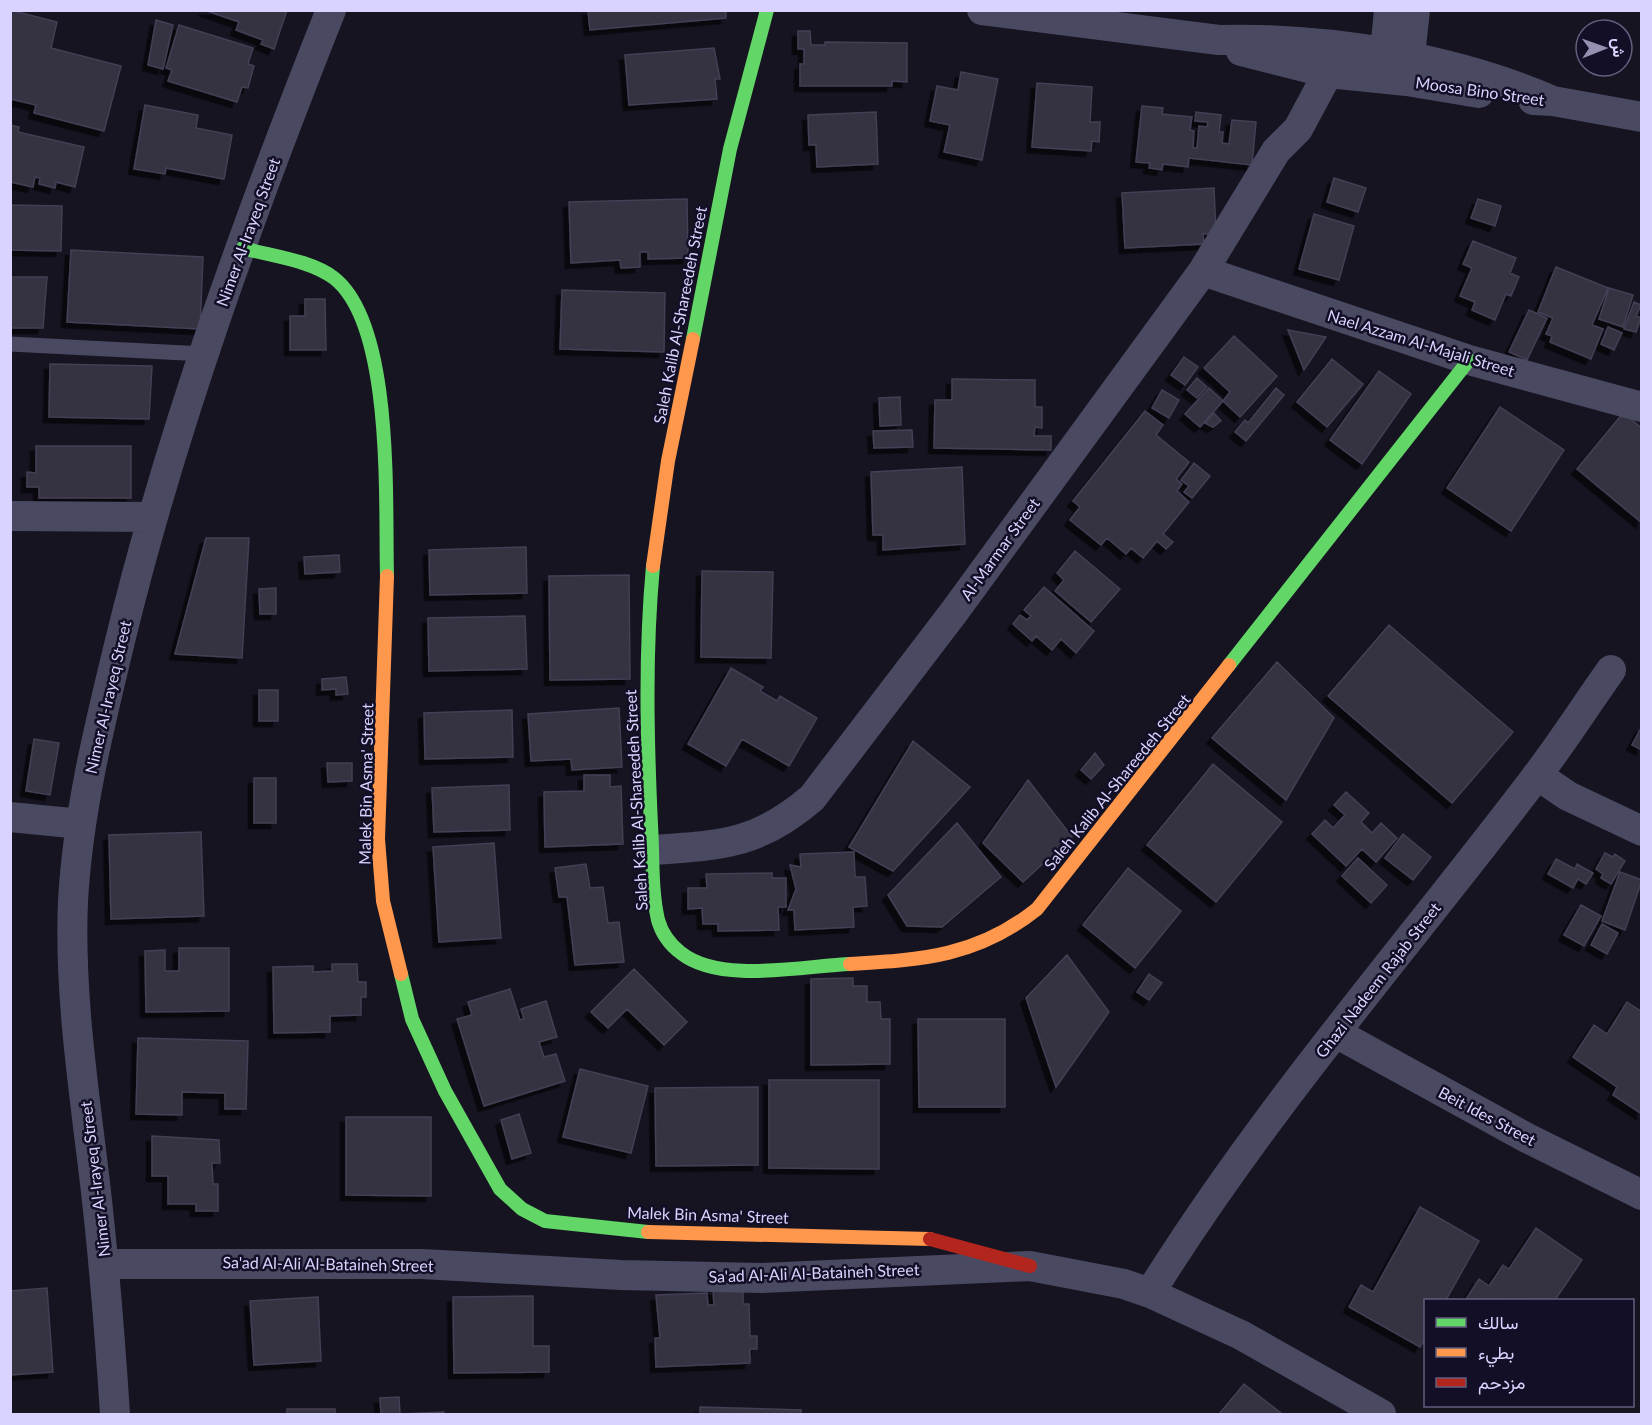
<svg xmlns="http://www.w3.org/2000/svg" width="1652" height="1425" font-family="Lato,Vazirmatn,sans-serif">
  <defs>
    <filter id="shadow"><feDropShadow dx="-5.5" dy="5.5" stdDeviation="0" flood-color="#0009"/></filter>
  </defs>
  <rect width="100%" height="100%" fill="#161421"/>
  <path fill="#343243" stroke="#433f54" stroke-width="1.5" filter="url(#shadow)" d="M10 10 57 22 51 48 121 66 104 131 34 113 36 105 10 99Z
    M204 10H287L274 49 261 44 263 40 236 30 239 22Z
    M588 10H726V18L590 30Z
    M156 20 173 25 163 69 148 65Z
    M179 25 253 48 248 64 254 66 248 88 242 87 237 102 168 81 172 70 166 68Z
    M798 31H810L811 45H825V42L907 43V82L892 81V86H800V64H804V49H798Z
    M714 48 720 79H715L717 99 629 105 625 55Z
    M961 72 998 79 982 160 944 152 950 125 930 121 937 86 958 90Z
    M1037 83 1092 87 1090 122H1100L1099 142 1092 141 1091 151 1032 147Z
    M145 105 198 115 196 128 232 135 224 179 166 168 165 174 134 169Z
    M1142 106 1163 108 1162 114 1192 117 1190 130 1194 131 1193 148H1197L1199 126 1207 127 1208 122 1195 121 1196 112 1221 115 1219 132H1223L1222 143 1229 144 1232 120 1256 122 1252 165 1189 158 1188 167 1163 164 1162 170 1149 168 1150 163 1136 162Z
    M876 112 878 164 817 167 816 145H809L808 115Z
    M10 125 19 127 18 132 84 147 75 187 56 182 55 188 39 184 40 178 35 177 33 187 10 182Z
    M1334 178 1366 188 1358 212 1327 202Z
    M1214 188 1216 234H1203L1204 244 1125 248 1122 193Z
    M687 199 688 258 648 259V252H640V267L621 268 620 260 571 263 569 202Z
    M1478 199 1501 206 1495 226 1471 218Z
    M10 205 62 206 61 251 10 250Z
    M1314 214 1354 226 1339 280 1299 269Z
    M1473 241 1516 258 1510 273 1519 277 1511 296 1506 294 1495 320 1472 310 1475 302 1460 296 1472 268 1463 264Z
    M71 250 203 257 200 329 67 322Z
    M1556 267 1608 288 1592 325 1603 329 1591 359 1550 342 1552 336 1546 334 1553 318 1538 312Z
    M10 277H47L43 328H10Z
    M1609 288 1633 295 1623 327 1599 319Z
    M562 290 665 293 664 352 560 349Z
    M305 299H325L326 350H290V316H305Z
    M1634 302 1641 305 1636 316 1641 318 1636 332 1624 329Z
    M1529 310 1547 318 1527 360 1509 352Z
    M1608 327 1622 333 1614 350 1601 344Z
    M1288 330 1326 337 1304 370Z
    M1234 336 1277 376 1240 417 1223 401 1230 392 1204 368Z
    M1184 357 1198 367 1185 385 1171 375Z
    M1332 359 1363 384 1327 427 1297 402Z
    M50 364 152 366 149 419 49 417Z
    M1379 371 1411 394 1362 464 1330 440Z
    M1197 378 1207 387 1197 398 1187 390Z
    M952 379 1035 380V407H1042V428L1035 427 1034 436H1051V450L934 448 935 400H952Z
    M1209 388 1223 401 1200 427 1185 414Z
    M1276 388 1284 395 1246 441 1235 432 1245 420 1248 423Z
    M1162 390 1179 400 1169 418 1152 408Z
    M900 397 901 425 880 426 879 398Z
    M1500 407 1564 450 1511 531 1447 488Z
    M1145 411 1163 425 1156 435 1189 462 1176 479 1182 484 1177 491 1189 502 1163 534 1173 542 1166 549 1157 541 1143 558 1131 548 1126 554 1107 538 1101 545 1070 520 1080 507 1073 501Z
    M1214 413 1221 421 1213 427 1205 423Z
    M1623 413 1642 428V523L1577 469Z
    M912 430 913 447 874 448 873 431Z
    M36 446H131V498H39V487H27V472L36 473Z
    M1194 463 1210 476 1192 498 1184 492 1189 486 1181 480Z
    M962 467 965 544 883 550V535H873L871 472Z
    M206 538H249L242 658 175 654Z
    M526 547 527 593 430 595 429 550Z
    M1075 551 1120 589 1091 622 1055 591 1064 580 1057 573Z
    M339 555 340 572 305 574 304 557Z
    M702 571 773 572 771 658 701 657Z
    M629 575 630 679 550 680 549 576Z
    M1044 587 1094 631 1076 653 1061 639 1052 650 1036 636 1032 641 1013 624 1020 615 1027 620 1031 616 1024 610Z
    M276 588V614H260L259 589Z
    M525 616 527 669 429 671 428 618Z
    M1389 625 1513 732 1452 803 1328 696Z
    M1277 662 1334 718 1286 800 1212 738Z
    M731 668 763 687 760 691 777 701 780 696 817 718 789 766 742 739 726 766 688 744Z
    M346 677 348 694 336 695V689L322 690V679Z
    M259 690H278V721H259Z
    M619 708 622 767 572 770 571 759 531 761 528 714Z
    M512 710 513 757 425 759 424 713Z
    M1642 726V750L1632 745Z
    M34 739 59 743 50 795 26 791Z
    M913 741 970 787 893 871 849 847Z
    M1095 753 1104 765 1091 779 1081 770Z
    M327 763H352V781L328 782Z
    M1213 764 1282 822 1216 902 1147 845Z
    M584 775H610V787L621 786 623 844 545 847 544 792 584 791Z
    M254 778H276V823H254Z
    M1028 780 1072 837 1023 882 983 843Z
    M509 785 510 830 434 832 432 788Z
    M1346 792 1369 813 1361 822 1372 833 1381 823 1397 838 1376 862 1362 849 1346 866 1312 834 1325 820 1333 828 1345 815 1334 805Z
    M957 823 1001 877 942 927 907 926 888 895Z
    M201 832 204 916 111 919 109 835Z
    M1403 834 1431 857 1413 880 1385 858Z
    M494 843 501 938 439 942 433 847Z
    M854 852 855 877H865L867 906 853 907 854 927 795 930 794 910H788L796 889 790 865 801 867 800 854Z
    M1605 853 1613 857 1615 854 1625 861 1611 884 1601 878 1603 874 1596 869Z
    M1358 858 1387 885 1371 903 1342 876Z
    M1556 859 1575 869 1577 864 1593 873 1586 884 1578 879 1573 888 1548 874Z
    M586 864 590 888 603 887 608 923 619 922 624 962 575 965 567 897H559L555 868Z
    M1128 868 1181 911 1135 968 1083 925Z
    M1620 872 1642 880 1625 930 1602 921Z
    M772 873V878H786V907H778L779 930 718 931V924H703L702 908 688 909V888H707L706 874Z
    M1581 905 1601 916 1584 946 1564 935Z
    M1602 924 1618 933 1607 954 1591 945Z
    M179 948H229V1011L146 1012 145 951 165 950V971H179Z
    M1067 955 1109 1012 1056 1087 1026 998Z
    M332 964H357L358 982H366V997H361V1015L330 1016V1032L274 1033 273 967 313 966V972L332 971Z
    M634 969 687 1022 664 1045 627 1009 608 1028 591 1012Z
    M1149 974 1162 983 1149 1000 1137 992Z
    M853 978V986H867V1002H880L881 1019H890V1064L811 1065V979Z
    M510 989 520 1020 524 1019 521 1009 546 1001 557 1037 539 1042 544 1057 556 1054 565 1081 484 1106 457 1019 472 1015 468 1002Z
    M1627 1002 1642 1012V1114L1613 1095 1617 1087 1573 1057 1594 1025 1607 1034Z
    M918 1019H1005V1107H919Z
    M138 1038 248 1041 246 1109H225V1093L182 1092V1115L136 1114Z
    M580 1069 648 1086 631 1153 563 1137Z
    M769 1080H879V1169L769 1168Z
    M758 1087V1165L656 1166 655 1088Z
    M519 1114 531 1153 512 1159 501 1120Z
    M346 1117H431V1196L346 1195Z
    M152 1136 219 1140 220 1163H212L213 1184H218V1211H196V1204H168V1176H152Z
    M1420 1207 1479 1241 1446 1300H1426V1337L1420 1347 1349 1307 1361 1285 1373 1292Z
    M1536 1228 1582 1260 1555 1300 1466 1299 1479 1279 1489 1286 1503 1265 1509 1269Z
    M47 1288 53 1372 10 1375V1291Z
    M743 1289V1304H749L750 1336H757V1349H750V1363L656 1367 655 1338H660L656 1295 707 1293 708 1305H714L713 1290Z
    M533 1296V1346H549V1372L454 1373 453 1297Z
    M318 1297 321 1361 254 1365 250 1301Z
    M1244 1384 1282 1414H1219Z
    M399 1397 400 1414 444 1412V1414H381L380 1398Z
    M700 1407 801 1410V1414H700Z
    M287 1409H335V1414H287Z"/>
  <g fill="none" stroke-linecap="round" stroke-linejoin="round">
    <path stroke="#4a4962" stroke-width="15" d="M10 344 204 354"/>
    <path stroke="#4a4962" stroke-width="30" d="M982 10 1219 40C1327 37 1455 58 1553 101
      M1241 51 1328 73 1407 81 1479 93
      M1383 73 1389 10
      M1408 75 1415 10
      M1533 100 1553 101 1642 117
      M1203 271 1469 360 1642 407
      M10 516 152 517
      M1537 775 1568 796 1642 831
      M10 817 81 824
      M653 850C722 845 757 845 812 798L954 612 1203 271 1276 151 1298 129 1328 73 1333 47
      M1336 1033 1527 1138 1642 1195
      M105 1264H422L621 1275 762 1278 1030 1266 1124 1284 1150 1293 1241 1335 1381 1414
      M1150 1293C1263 1111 1406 948 1535 778 1562 743 1586 705 1611 670
      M115 1414C110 1337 104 1260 95 1183 84 1090 69 994 73 901 78 811 100 723 121 637 173 424 250 214 331 10"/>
    <path stroke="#63d668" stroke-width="14" d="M243 248C271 256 310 260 334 278 394 325 385 503 387 576
      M693 339 730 149 767 10
      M653 566C645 652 647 738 651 825 653 856 651 889 658 920 662 934 669 944 681 953 720 984 803 966 850 964
      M1229 665 1469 360
      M401 974 412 1019 445 1091 500 1189 522 1209 545 1221 648 1232"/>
    <path stroke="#ff974d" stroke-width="14" d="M653 566 668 461 693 339
      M387 576 378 839 383 901 401 974
      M850 964C923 960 978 956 1037 909L1229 665
      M648 1232 930 1239"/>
    <path stroke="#b3261e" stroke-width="14" d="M930 1239 1030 1266"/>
  </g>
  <g text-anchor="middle" stroke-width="5" stroke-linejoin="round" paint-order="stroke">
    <g font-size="16" fill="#d9d4ff" stroke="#130f26">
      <text transform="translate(1480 91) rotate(8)" y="6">Moosa Bino Street</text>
      <text transform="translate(248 232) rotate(-70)" y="6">Nimer Al-Irayeq Street</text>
      <text transform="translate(680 315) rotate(-79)" y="6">Saleh Kalib Al-Shareedeh Street</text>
      <text transform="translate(1421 343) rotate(17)" y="6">Nael Azzam Al-Majali Street</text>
      <text transform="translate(1000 549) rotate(-54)" y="6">Al-Marmar Street</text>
      <text transform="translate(108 697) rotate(-77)" y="6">Nimer Al-Irayeq Street</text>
      <text transform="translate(1117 782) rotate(-51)" y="6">Saleh Kalib Al-Shareedeh Street</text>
      <text transform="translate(366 784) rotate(-89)" y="6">Malek Bin Asma' Street</text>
      <text transform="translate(636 800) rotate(-93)" y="6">Saleh Kalib Al-Shareedeh Street</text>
      <text transform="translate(1378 980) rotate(-52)" y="6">Ghazi Nadeem Rajab Street</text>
      <text transform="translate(1487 1116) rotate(28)" y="6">Beit Ides Street</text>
      <text transform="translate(95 1179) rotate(-97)" y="6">Nimer Al-Irayeq Street</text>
      <text transform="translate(708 1215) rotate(2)" y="6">Malek Bin Asma' Street</text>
      <text transform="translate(328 1264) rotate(1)" y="6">Sa'ad Al-Ali Al-Bataineh Street</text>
      <text transform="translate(814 1273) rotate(-2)" y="6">Sa'ad Al-Ali Al-Bataineh Street</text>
    </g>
  </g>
  <rect width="1652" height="1425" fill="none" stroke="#d9d4ff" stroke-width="24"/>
  <rect x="1424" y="1299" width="210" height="108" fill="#130f26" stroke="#625e7d" stroke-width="1.5"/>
  <rect x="1436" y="1318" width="30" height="9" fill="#63d668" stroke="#625e7d" stroke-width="1.5"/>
  <text x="1478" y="1329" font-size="18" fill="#d9d4ff">سالك</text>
  <rect x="1436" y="1348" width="30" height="9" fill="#ff974d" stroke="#625e7d" stroke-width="1.5"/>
  <text x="1478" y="1359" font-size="18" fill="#d9d4ff">بطيء</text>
  <rect x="1436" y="1378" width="30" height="9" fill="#b3261e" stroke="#625e7d" stroke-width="1.5"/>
  <text x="1478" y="1389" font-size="18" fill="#d9d4ff">مزدحم</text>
  <g transform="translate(1604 48) rotate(89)"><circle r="28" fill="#130f26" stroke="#625e7d" stroke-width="1.5"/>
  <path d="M0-4.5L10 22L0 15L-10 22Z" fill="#9591b1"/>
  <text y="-9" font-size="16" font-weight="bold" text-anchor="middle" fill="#d9d4ff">ش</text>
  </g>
</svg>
